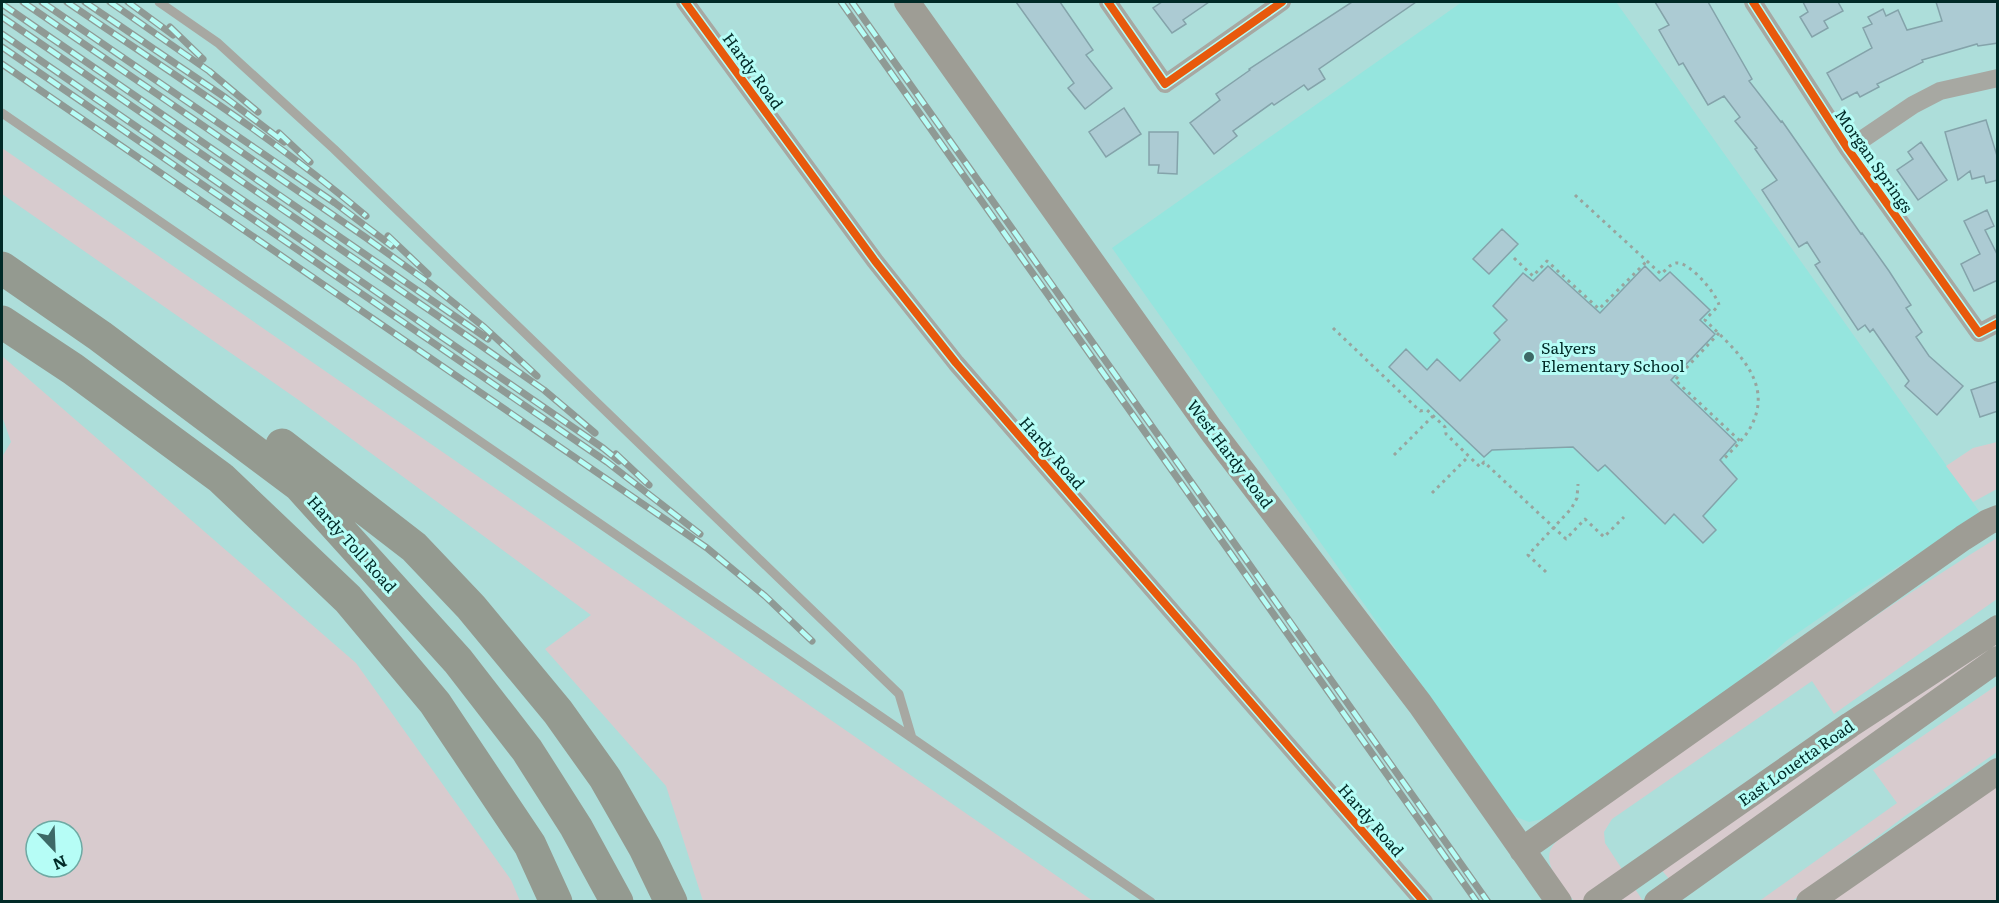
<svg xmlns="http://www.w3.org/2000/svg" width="1999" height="903" font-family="Literata,serif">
  <rect width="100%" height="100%" fill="#addeda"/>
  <path fill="#95e5de" d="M1462 2H1616L1981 514 1850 597 1786 641 1741 683 1547 818 1529 822 1516 817 1507 806 1112 248Z"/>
  <path fill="#d8cbce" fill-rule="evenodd" d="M2 148 1093 901H703L666 786 545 649 591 615 300 401 2 194Z
    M2 356 356 663 511 880 520 901H2V457L11 442 2 416ZM36 831H72V867H36Z
    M1997 442V489L1973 502 1946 466 1973 448Z
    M1997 538V599L1834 714 1812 681 1612 819 1604 832 1605 843 1643 901H1574C1564 887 1541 865 1552 847 1554 843 1559 840 1562 836 1705 735 1847 630 1997 538Z
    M1997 637V647L1670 880 1659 867Z
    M1997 685V752L1905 816 1792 901 1758 902 1897 803 1873 770Z
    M1997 785V901L1823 902Z"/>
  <path fill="#accbd3" stroke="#84a3aa" stroke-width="1.5" d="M1016 2H1060L1093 50 1086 55 1112 88 1085 109 1068 88 1074 83Z
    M1162 2H1209L1183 20 1186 24 1172 33 1153 8Z
    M1352 2H1416L1319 69 1325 79 1308 90 1304 85 1274 105 1272 103 1233 131 1237 136 1214 154 1190 123 1220 100 1216 94 1250 70 1249 69Z
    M1655 2H1708L1752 79 1749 81 1781 122 1782 121 1861 234 1862 233 1889 271 1911 305 1906 308 1922 332 1916 337 1929 356 1963 386 1937 415 1905 386 1909 381 1873 329 1870 332 1865 325 1858 330 1815 265 1820 262 1807 242 1799 247 1762 190 1777 180 1755 149 1757 148 1735 121 1740 117 1724 96 1708 105 1683 63 1679 65 1659 30 1669 25Z
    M1803 2H1838L1843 11 1824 21 1828 28 1812 37 1800 17 1808 12Z
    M1936 2H1998V43L1978 46 1977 44 1922 60 1923 62 1877 84 1879 87 1860 97 1857 92 1842 100 1827 73 1872 48 1863 28 1872 24 1868 17 1883 9 1886 16 1898 10 1907 30 1942 21Z
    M1124 108 1141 134 1106 157 1089 132Z
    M1986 120 1998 159V180L1986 183 1984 176 1972 179 1970 171 1958 180 1945 132Z
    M1149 132H1178L1177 174 1158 173 1159 165H1149Z
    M1921 142 1947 180 1918 200 1897 170 1913 159 1908 152Z
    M1987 210 1994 226 1985 230 1998 256V280L1974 291 1961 264 1980 254 1964 221Z
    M1502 229 1518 244 1489 274 1473 259Z
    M1548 266 1600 313 1645 266 1660 281 1670 272 1710 310 1700 320 1715 334 1671 380 1736 442 1720 460 1737 479 1703 516 1716 530 1703 543 1674 514 1665 524 1605 465 1598 471 1573 447 1492 450 1484 457 1389 367 1406 349 1427 370 1437 359 1460 381 1500 340 1494 333 1507 320 1493 306 1523 273 1533 281Z
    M1998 381V411L1980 417 1971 390Z"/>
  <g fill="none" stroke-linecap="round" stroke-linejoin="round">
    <path stroke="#98a49e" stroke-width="3" stroke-dasharray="3 4.5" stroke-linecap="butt" d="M1575 195 1661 274C1666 270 1670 264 1676 263 1689 261 1716 293 1719 305L1705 320C1735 350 1777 383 1749 430 1742 441 1731 451 1722 461
      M1514 258 1533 276 1547 261 1599 309 1647 261
      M1333 328 1420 411 1427 410 1445 427 1446 434 1480 467 1484 462 1566 539 1585 519 1604 537 1624 517
      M1719 333 1675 380 1740 441
      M1394 455 1433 416
      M1432 493 1469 456
      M1546 572 1528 555 1571 509 1577 498 1578 484"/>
    <path stroke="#a7a8a2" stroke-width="9" d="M159 2 218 43 334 149 899 694 912 738 1151 902
      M2 113 912 738"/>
    <path stroke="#a7a8a2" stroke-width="18" d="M685 2 875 261 956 363 1424 902
      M1108 2 1165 84 1282 2
      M1753 2 1848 149 1979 333 1998 323
      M1848 149 1913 105 1940 91 1998 78"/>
    <path stroke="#9e9d95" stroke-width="26" d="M907 2 1211 430 1420 704 1559 902
      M1522 850 1963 538 1988 522 1998 518
      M1596 902 1850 725 1998 628
      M1657 902 1998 659
      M1809 902 1998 771"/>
    <path stroke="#949a90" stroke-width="33" d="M2 268 100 336 299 485 458 661 527 750 576 827 617 902
      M2 322 73 369 221 478 348 599 435 703 530 845 556 902
      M282 445 414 547 471 607 558 712 605 778 645 848 671 902"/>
    <defs>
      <path id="rail" d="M23 2 365 237 429 283 484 327 537 376
        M42 2 335 203 392 246
        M67 2C168 71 273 137 366 216
        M85 2 226 98 284 142
        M110 2 209 71 258 112
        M128 2 173 35
        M841 2 1477 902
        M852 2 1488 902
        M2 4 488 339
        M2 17 473 340 544 390 595 433
        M170 27 203 59
        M2 34 603 448 619 461
        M2 47 607 462 700 534
        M2 64 707 548 765 596 812 641
        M279 133 310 162
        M388 236 428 274
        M616 454 649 485"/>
    </defs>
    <use href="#rail" stroke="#8f9a95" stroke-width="7"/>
    <use href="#rail" stroke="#b6fdf6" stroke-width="4.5" stroke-dasharray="14" stroke-linecap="butt"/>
    <defs>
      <path id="cycleway" d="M685 2 875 261 956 363 1424 902
        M1108 2 1165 84 1282 2
        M1753 2 1848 149 1979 333 1998 323"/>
    </defs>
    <use href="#cycleway" stroke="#b6fdf6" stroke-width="11"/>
    <use href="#cycleway" stroke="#e8590c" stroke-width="8"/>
  </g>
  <circle fill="#3d6966" stroke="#b6fdf6" stroke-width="2" cx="1529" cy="357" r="6"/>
  <g text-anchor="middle" stroke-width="6" stroke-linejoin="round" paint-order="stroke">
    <g font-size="16" fill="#012a27" stroke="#b6fdf6">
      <text transform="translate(753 71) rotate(54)" y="6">Hardy Road</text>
      <text transform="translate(1874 161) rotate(55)" y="6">Morgan Springs</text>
      <text transform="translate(1052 453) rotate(49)" y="6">Hardy Road</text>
      <text transform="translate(1230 454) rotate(53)" y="6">West Hardy Road</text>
      <text transform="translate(352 544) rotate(48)" y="6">Hardy Toll Road</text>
      <text transform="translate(1796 763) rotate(-35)" y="6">East Louetta Road</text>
      <text transform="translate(1371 820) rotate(49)" y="6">Hardy Road</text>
    </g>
    <g font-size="16" fill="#012a27" stroke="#b6fdf6" text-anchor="start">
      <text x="1541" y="354">Salyers<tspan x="1541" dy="18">Elementary School</tspan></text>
    </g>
  </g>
  <rect width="1999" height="903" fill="none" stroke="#012a27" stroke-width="6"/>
  <g transform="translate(54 849) rotate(157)"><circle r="28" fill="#b6fdf6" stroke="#6ea9a3" stroke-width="1.5"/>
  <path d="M0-4.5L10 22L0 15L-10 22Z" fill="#3d6966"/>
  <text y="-9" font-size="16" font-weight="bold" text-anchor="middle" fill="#012a27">N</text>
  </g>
</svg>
